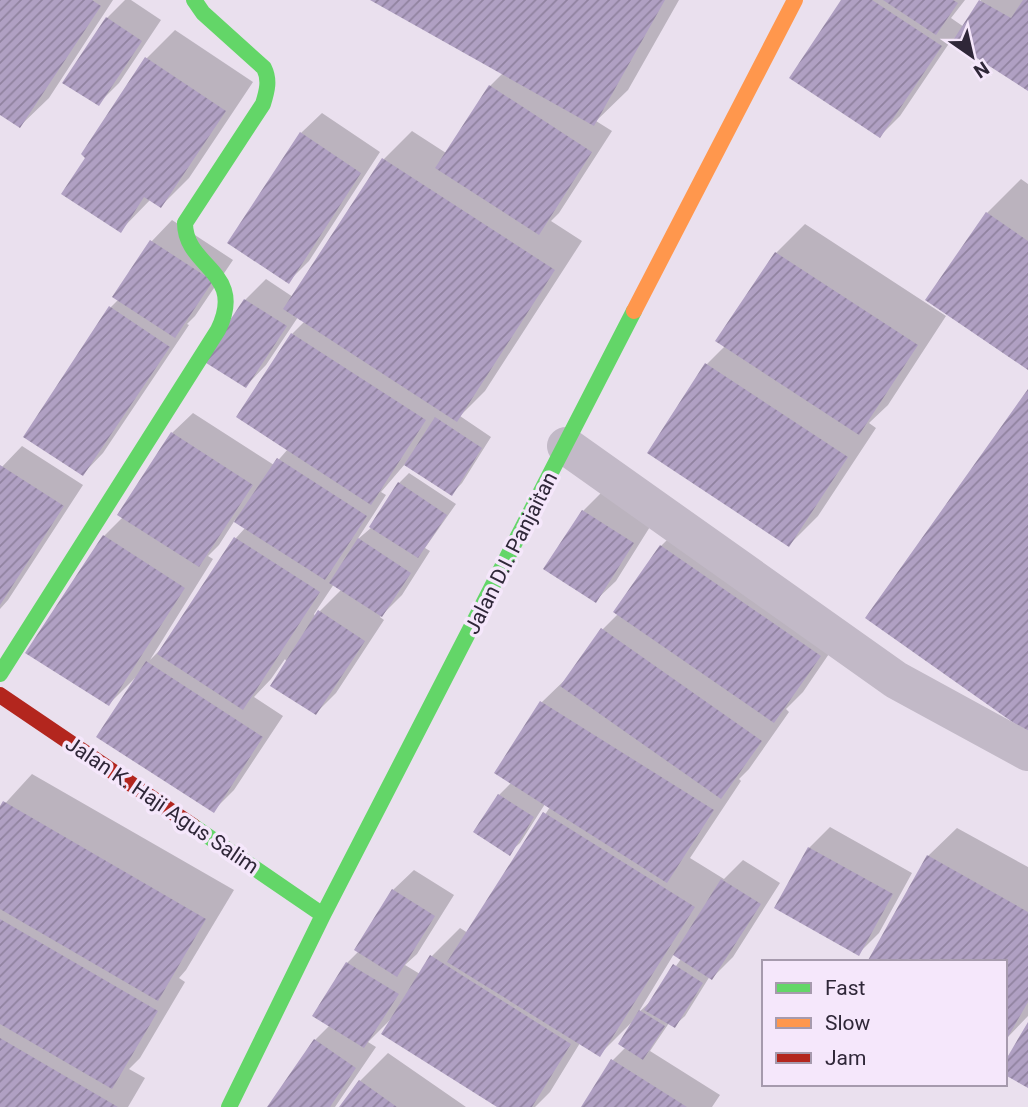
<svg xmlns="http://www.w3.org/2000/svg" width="1028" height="1107" font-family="Roboto,sans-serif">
  <defs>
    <pattern id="building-hatch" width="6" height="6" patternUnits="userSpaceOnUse" patternTransform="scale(1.75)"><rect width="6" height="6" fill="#b0a0c3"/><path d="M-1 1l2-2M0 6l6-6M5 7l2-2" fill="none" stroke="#90829f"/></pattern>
  </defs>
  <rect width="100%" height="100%" fill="#eae0ee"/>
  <path fill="#0003" fill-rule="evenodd" d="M0 0H113L49 98 20 126 0 113Z
    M125 0H131L161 20 119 83 98 104 107 18Z
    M373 0H679L628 90 596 121 612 131 559 213 551 221 582 241 485 391 460 416 491 437 462 483 452 494 405 464 381 492 386 495 357 540 372 527 399 483 409 473 456 504 425 548 430 551 402 595 380 617 384 620 336 693 316 713 285 659 271 679 254 697 283 716 234 790 213 811 135 678 109 704 104 536 123 517 172 433 193 413 274 465 288 449 238 416 292 334 305 321 298 317 266 365 246 386 245 300 266 279 293 297 384 159 412 131 446 153 490 86 503 73ZM235 520 246 527 236 538 168 642 150 660 213 559 208 556 219 545ZM334 584 342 589 315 616 314 614Z
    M843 0H965L951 18 964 27 981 0H1028V89L952 39 900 116 880 136Z
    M175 30 253 82 189 178 161 206 151 199 120 231 88 157 146 59Z
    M322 113 380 152 309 261 289 281 301 133Z
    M1021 179 1028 184V368L987 213Z
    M172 220 233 260 195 316 187 324 189 325 103 453 83 474 111 307 119 299 114 297 152 241Z
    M805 224 946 316 888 405 869 423 876 428 818 516 789 545 707 364 725 346 718 341 776 253Z
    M22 446 83 485 8 600 0 609V469Z
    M604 490 653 522 616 581 595 601 583 511Z
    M689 518 848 626 803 692 786 709 789 712 749 769 739 779 741 781 690 858 724 879 743 860 780 883 733 957 712 978 710 976 685 1016 674 1026 669 1023 650 1051 720 1095 712 1107H583L612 1061 626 1047 631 1023 599 1055 580 1043 550 1092 535 1107H500L391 1019 368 1042 376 1047 335 1107H269L315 1040 330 1025 315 1016 347 963 359 951 393 890 414 870 454 895 417 954 405 965 420 974 431 957 460 928 468 933 550 807 545 804 520 843 509 853 499 795 511 783 496 773 542 702 571 674 603 629 618 614 661 546ZM674 954 681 959 651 1001 638 1013Z
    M32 774 234 890 186 970 179 978 185 982 140 1058 129 1069 145 1078 128 1107H0V809Z
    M830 827 912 873 879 933 858 954 776 907 809 848Z
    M957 828 1028 867V1016L1006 1039 1005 962 928 856Z
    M388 1053 466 1107H342L360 1081Z"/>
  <path fill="url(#building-hatch)" d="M0 0H92L101 6 20 128 0 115Z
    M370 0H665L594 126Z
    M841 0H872L942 46 880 138 789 78Z
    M883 0H953L958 3 936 35Z
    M979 0 1011 18 1023 0H1028V91L952 42Z
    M106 17 142 41 99 106 62 83Z
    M145 57 226 111 161 208 144 197 121 233 61 194 85 158 81 154Z
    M489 85 592 152 539 235 435 168Z
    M300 132 361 173 289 284 227 243Z
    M382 158 555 270 457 422 283 309Z
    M986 212 1028 241V370L925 300Z
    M150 240 213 281 175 338 112 297Z
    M775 252 918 345 859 435 715 341Z
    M244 299 287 326 246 388 203 361Z
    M109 306 170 347 83 476 23 437Z
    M291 333 426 420 371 505 236 417Z
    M705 363 848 457 789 547 647 453Z
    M1028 389V733L865 618Z
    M435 417 482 448 452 496 404 465Z
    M171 432 253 485 199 567 117 515Z
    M277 458 367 516 325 580 234 522Z
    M0 465 64 506 0 605Z
    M398 482 447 515 418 558 369 527Z
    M582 510 634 543 596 603 543 569Z
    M103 535 185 588 109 706 25 653Z
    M234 537 320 592 243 710 157 654Z
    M358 538 411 573 382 617 329 583Z
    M660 545 821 656 774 723 613 612Z
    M318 610 365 641 316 715 270 686Z
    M601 628 762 741 721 799 560 686Z
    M146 661 263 737 214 813 96 737Z
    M540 701 714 810 667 883 494 773Z
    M498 794 534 817 510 856 473 832Z
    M3 801 206 919 158 1001 0 909V806Z
    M543 812 695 907 600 1057 447 962Z
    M808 847 893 894 859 956 774 908Z
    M927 855 1028 912V1002L1005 1042V962H867Z
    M721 879 761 904 712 980 673 955Z
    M392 889 435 916 397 977 354 950Z
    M0 919 158 1011 112 1089 0 1024Z
    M430 955 571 1044 532 1107H497L381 1034Z
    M346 962 399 994 364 1048 312 1016Z
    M673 964 703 983 675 1028 644 1010Z
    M639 1010 665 1026 643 1060 618 1044Z
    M1028 1022V1088L1005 1075V1061Z
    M0 1038 118 1107H0Z
    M314 1039 356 1068 330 1107H267Z
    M611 1059 687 1107H581Z
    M359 1080 397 1107H339Z"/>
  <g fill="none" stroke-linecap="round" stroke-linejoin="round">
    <path stroke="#c2b9c7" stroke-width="38" d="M566 446 896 680 1028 752"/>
    <path stroke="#63d668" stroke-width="16" d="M0 674 218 330C247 271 185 268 185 223L263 104C267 91 270 80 264 68L203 13 194 0
      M193 826 323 915
      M229 1107 323 915 634 311"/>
    <path stroke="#ff974d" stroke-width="16" d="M634 311 795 0"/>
    <path stroke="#b3261e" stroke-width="16" d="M0 695 193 826"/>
  </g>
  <g text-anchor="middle" stroke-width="7" stroke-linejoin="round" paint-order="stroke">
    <g font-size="21" fill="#2f2738" stroke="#f5e7fb">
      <text transform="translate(511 553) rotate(-63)" y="7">Jalan D.I. Panjaitan</text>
      <text transform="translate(162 805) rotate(34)" y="7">Jalan K. Haji Agus Salim</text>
    </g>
  </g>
  <rect x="762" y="960" width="245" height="126" fill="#f5e7fb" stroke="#a69aad" stroke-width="2"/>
  <rect x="776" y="983" width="35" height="10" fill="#63d668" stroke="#a69aad" stroke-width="2"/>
  <text x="825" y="995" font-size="21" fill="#2f2738">Fast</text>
  <rect x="776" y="1018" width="35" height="10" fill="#ff974d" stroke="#a69aad" stroke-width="2"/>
  <text x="825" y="1030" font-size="21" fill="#2f2738">Slow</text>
  <rect x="776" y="1053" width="35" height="10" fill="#b3261e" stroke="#a69aad" stroke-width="2"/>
  <text x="825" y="1065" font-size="21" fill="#2f2738">Jam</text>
  <g transform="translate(972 56) rotate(146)" stroke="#f5e7fb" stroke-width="5" paint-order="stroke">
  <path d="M0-5L12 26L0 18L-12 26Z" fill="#2f2738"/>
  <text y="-10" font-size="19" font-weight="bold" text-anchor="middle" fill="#2f2738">N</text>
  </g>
</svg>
